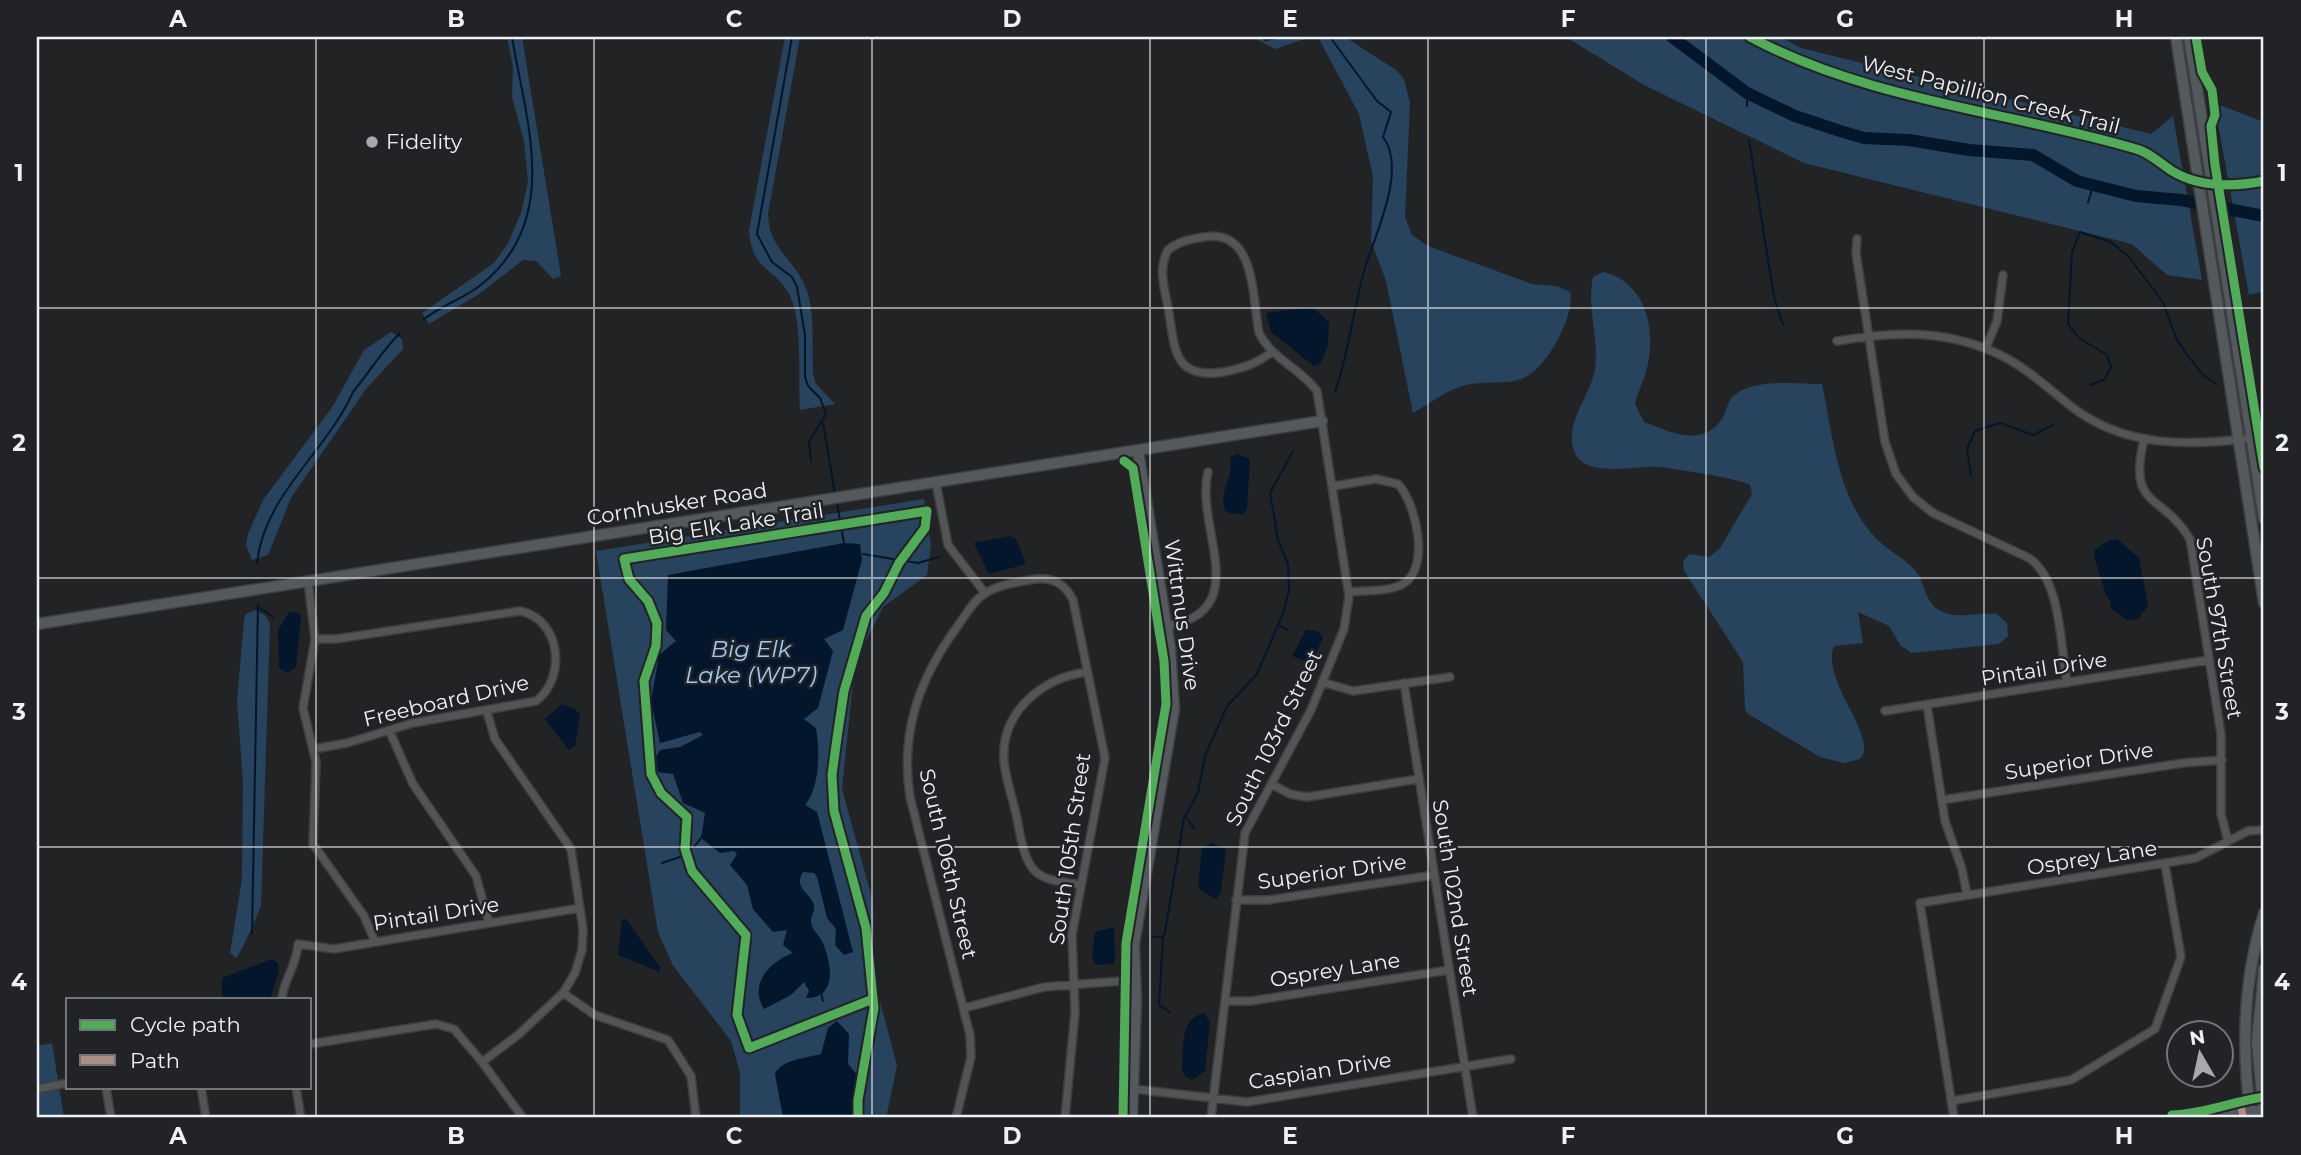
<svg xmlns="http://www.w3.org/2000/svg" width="2301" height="1155" font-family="Montserrat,sans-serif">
  <rect width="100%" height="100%" fill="#222325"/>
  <path fill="#28435e" d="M507 37H522L561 276 553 279 536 261 523 260 479 294 429 324 422 313 494 263 508 243 521 213 528 182 524 141 512 97 513 67Z
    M785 37H800L768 214C769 251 796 259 807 291 815 316 812 348 813 374L816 384 835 404 800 410C798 378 803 324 790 296 775 266 752 273 749 230Z
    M1252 37H1310L1275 49Z
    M1318 37H1345L1396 70 1404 79 1410 103 1405 217 1412 235 1428 246 1532 284 1557 286 1570 292C1576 315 1546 369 1524 378 1508 385 1488 381 1471 384 1450 387 1431 403 1413 413L1386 281 1371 241 1373 177 1359 114Z
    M1566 37H1781L1801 48 2151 134 2173 116 2202 280 2167 275 2133 245 2124 242 1804 163 1644 85Z
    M2222 106 2264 122V291L2249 295 2215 107Z
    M1603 272C1648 282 1657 334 1646 372 1643 383 1637 393 1635 404L1644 422C1670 432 1704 449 1723 417 1727 409 1728 399 1736 394 1757 378 1797 384 1822 384 1833 436 1837 494 1873 535 1885 549 1902 556 1914 569 1925 581 1924 601 1939 610 1958 621 1977 611 1997 614L2007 623 2008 636 1999 644 1912 653 1901 646 1889 626 1858 612 1863 643 1834 646C1820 681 1880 738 1860 759L1844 763 1820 757 1748 714 1745 709 1743 662 1684 571 1683 561 1689 554 1709 557 1720 548 1752 494 1750 485C1734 477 1680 470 1660 467 1634 464 1569 485 1572 435 1573 413 1591 392 1595 369 1599 340 1588 311 1592 283L1593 277Z
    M391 332 402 339 403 349 366 389 291 498 268 555 252 560 246 545 248 534 263 500 333 406 364 350Z
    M924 499 931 545 927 575 883 607 855 663 842 789 873 902 875 982 897 1066 886 1118H740V1073L731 1041 672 964 658 932 596 551Z
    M255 610 265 615 270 624 261 906C257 915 241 954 236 958L230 953 242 879 243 781 237 701 244 620 246 614Z
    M52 1043 64 1118H37V1046Z"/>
  <path fill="#03162c" d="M1312 307 1329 322 1328 345 1321 363 1314 366 1271 332 1266 313Z
    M1237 454 1250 459 1247 509 1243 514H1231L1225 511C1218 492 1234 478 1230 458Z
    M1010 536 1016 539 1026 564 989 574 974 543Z
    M2117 539 2139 558 2148 606 2138 619 2127 620 2110 608 2111 602 2106 595 2094 556V551L2109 540Z
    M844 543 860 544 862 560 843 630 824 639 833 651 818 708 804 719 816 728C820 751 820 787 805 805L817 812 853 952 844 955 835 945 836 929 827 918 817 877 814 873 803 872C793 889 810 892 814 905 815 912 811 916 811 921 811 929 818 934 822 941 831 961 839 998 806 998L809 991 804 982 791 995 764 1009C748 983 771 961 793 953L783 945 787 930 773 932 753 909 747 885 730 865 737 854 734 851 720 853 701 838 705 813 683 803 673 774 658 772 656 757 660 750 680 747 703 735 700 732 660 743 651 701 659 655 676 641 666 630 668 575Z
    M289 612 299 613 301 617 296 667 287 673 279 668 278 630Z
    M1306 630 1317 631 1323 637 1312 663 1292 656Z
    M562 704 575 709 580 715 575 746 569 750 545 719Z
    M1212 843 1226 849 1221 892 1216 899 1201 891 1198 885 1202 848Z
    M622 919H626L660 967V972L618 955Z
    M1114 927 1115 960 1113 964 1096 965 1092 958 1095 932Z
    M272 959 278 963 279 971 270 999H222V978Z
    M1204 1013 1210 1022 1205 1071 1192 1080 1185 1076 1182 1070C1184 1048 1179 1019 1204 1013Z
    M837 1021 849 1034 848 1064 858 1076 851 1118H783L775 1074C782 1059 806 1058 821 1054L828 1028Z"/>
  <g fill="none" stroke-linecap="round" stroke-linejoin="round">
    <path stroke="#03162c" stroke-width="2" d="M792 37 757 234 772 262 792 277 797 287 805 335V377L808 386 820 398 826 414 809 442 811 461
      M1262 37 1265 40 1282 37
      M1330 37 1377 101 1391 112 1383 137C1408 169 1374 237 1364 271 1353 311 1349 352 1335 392
      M1747 106V93
      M1749 140 1774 297 1783 325
      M2088 203 2093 185
      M423 320C441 305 464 299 482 284 562 219 526 122 512 37
      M2090 385 2105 379 2111 367 2107 355 2079 338 2068 324 2072 252 2080 232 2111 242 2128 256 2163 302 2176 338 2185 352 2203 375 2216 384
      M2263 389H2264
      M823 423 835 494
      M1971 476 1967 449 1975 431 2000 423 2033 435 2053 425
      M837 503 844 543
      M863 554 893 559
      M905 561 918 563 939 557
      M257 563C264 495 327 451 353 392 369 373 381 352 400 333
      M260 608 273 617
      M1280 626 1288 630
      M1186 817 1194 828
      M694 847 701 838
      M662 863 680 857
      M252 934 258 604
      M1152 937H1163L1165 932 1184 818 1198 793 1205 756 1227 706 1257 674 1284 611 1289 589 1288 564 1278 540 1270 493 1293 451
      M1163 939 1159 1005 1170 1012
      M821 992 823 1001"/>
    <path stroke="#03162c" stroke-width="12" d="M1672 37 1747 93 1795 116 1840 131 1864 138 1909 140 1969 150 2033 155 2077 181 2136 196 2181 200 2264 216"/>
    <defs>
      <path id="street" d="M1857 239 1856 253 1885 442 1896 474 1913 497 1933 513 2029 558C2062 581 2060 646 2067 683
        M1837 341C1889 332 1939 329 1989 350 2022 363 2045 386 2072 407 2125 448 2190 446 2252 438
        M1986 348 1997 321 2003 275
        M2144 439C2127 510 2162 492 2190 539L2221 734V814L2228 841
        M936 483 948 545 985 593
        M1334 486 1376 479 1398 484C1416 503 1431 568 1403 584 1389 592 1365 590 1349 592
        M308 581 315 639 303 708 316 762 313 844 364 916 375 942
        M1167 626C1256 611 1194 527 1208 472
        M1322 682 1353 691 1450 677
        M1404 683 1473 1118
        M1927 705 1945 821 1962 869 1967 895
        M1885 711 2209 660
        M389 730 413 784 476 876 489 923
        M314 749 347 743 413 723 536 701C567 678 561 619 520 611L336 639H315
        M1271 784 1290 794 1307 797 1418 779
        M1942 800 2183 763 2222 760
        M1081 885C1066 882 1046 882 1035 871 1022 858 1020 831 1016 814 1012 797 1006 779 1004 762 1000 712 1042 678 1087 672
        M1236 900H1268L1434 875
        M563 993 595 1015 668 1040 691 1076 696 1118
        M282 999C282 983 297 966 298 944L334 949 580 908
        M1226 1001H1251L1449 970
        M964 1008 1044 987 1134 980
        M310 1044 436 1024 454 1029 482 1062 518 1035 563 993 575 973 582 950 583 929 571 849 495 739 487 712
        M482 1062 523 1118
        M106 1087 111 1118
        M201 1087 206 1118
        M296 1087 301 1118
        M37 1089 68 1083
        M1133 1089 1247 1102 1511 1059
        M1951 1101 2071 1080 2155 1029 2181 957 2165 864
        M956 1118 971 1057 970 1035 910 797C900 732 919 679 957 627 965 616 973 601 984 594 997 585 1014 583 1030 580 1050 576 1064 582 1073 600L1105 758 1072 935 1075 1012 1065 1118
        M1211 1118 1245 833 1311 710 1344 629 1349 596 1317 391C1300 368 1272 359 1259 333 1252 297 1256 228 1204 237 1191 239 1179 241 1168 250 1158 268 1164 287 1168 307 1175 347 1172 380 1223 372 1243 368 1256 364 1272 352
        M1954 1118 1920 903 2196 858 2248 831 2264 830"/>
      <path id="secondary" d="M2176 37 2264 603
        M2189 37 2264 519
        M37 624 1322 421
        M1132 1118 1136 1000 1134 944 1174 709 1170 648 1138 451
        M2211 1118 2255 1111
        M2251 1118C2241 1049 2243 980 2264 913
        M2264 1118 2257 1041 2264 969"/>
    </defs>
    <use href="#street" stroke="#3d3e3f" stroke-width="10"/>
    <use href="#secondary" stroke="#3d3e3f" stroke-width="13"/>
    <use href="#street" stroke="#535455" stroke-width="7"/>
    <use href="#secondary" stroke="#54595d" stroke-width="10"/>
    <path stroke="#ac8f84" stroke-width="7" stroke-dasharray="14 7" stroke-linecap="butt" d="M2241 1103 2243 1118"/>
    <defs>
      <path id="cycleway" d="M1750 37C1870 101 2007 111 2136 149 2149 152 2161 164 2172 171 2200 188 2233 187 2264 181
        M2196 37 2202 72 2212 90 2215 115 2211 126 2215 165 2264 468
        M858 1118V1100L874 1008 866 928 834 811 832 775 837 738 844 691 866 616 884 593 899 563 925 528 927 511 624 559 629 579 648 601 657 623 656 646 644 681 651 774 661 793 687 817 685 849 692 871 746 935 737 1015 749 1048 873 999
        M1123 1118 1126 943 1166 704 1164 661 1133 468 1124 461
        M2171 1118 2172 1115C2205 1114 2234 1101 2264 1097"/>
    </defs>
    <use href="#cycleway" stroke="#212326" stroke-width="13"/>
    <use href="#cycleway" stroke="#51ab58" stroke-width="9"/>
  </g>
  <path fill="none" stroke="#f0f1f3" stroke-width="2" stroke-opacity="0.55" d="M316 37V1118M594 37V1118M872 37V1118M1150 37V1118M1428 37V1118M1706 37V1118M1984 37V1118M37 308H2264M37 578H2264M37 847H2264"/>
  <circle fill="#a8a9ab" stroke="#212326" stroke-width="2.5" cx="372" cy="142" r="7"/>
  <g text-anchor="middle" stroke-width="5" stroke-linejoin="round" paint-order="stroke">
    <g font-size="21" fill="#f0f1f3" stroke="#212326">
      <text transform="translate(1991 95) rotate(14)" y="7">West Papillion Creek Trail</text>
      <text transform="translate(677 504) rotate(-9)" y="7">Cornhusker Road</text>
      <text transform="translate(736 524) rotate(-9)" y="7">Big Elk Lake Trail</text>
      <text transform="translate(1182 615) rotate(82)" y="7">Wittmus Drive</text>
      <text transform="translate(2219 628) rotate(80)" y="7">South 97th Street</text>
      <text transform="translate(2044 669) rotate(-9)" y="7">Pintail Drive</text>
      <text transform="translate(446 701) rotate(-13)" y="7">Freeboard Drive</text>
      <text transform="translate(1274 738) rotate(-64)" y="7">South 103rd Street</text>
      <text transform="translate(2079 761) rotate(-9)" y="7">Superior Drive</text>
      <text transform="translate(1070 849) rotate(-82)" y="7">South 105th Street</text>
      <text transform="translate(2092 858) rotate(-9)" y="7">Osprey Lane</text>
      <text transform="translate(948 864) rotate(77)" y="7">South 106th Street</text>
      <text transform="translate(1332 872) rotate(-8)" y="7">Superior Drive</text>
      <text transform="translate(1455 898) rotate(81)" y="7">South 102nd Street</text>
      <text transform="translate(436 914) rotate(-9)" y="7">Pintail Drive</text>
      <text transform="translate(1335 970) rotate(-9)" y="7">Osprey Lane</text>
      <text transform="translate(1320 1071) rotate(-9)" y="7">Caspian Drive</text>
    </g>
    <g font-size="21" fill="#f0f1f3" stroke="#212326" text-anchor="start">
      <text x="386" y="149">Fidelity</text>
    </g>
    <g font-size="23" font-style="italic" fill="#9dcbfb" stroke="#212326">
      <text x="751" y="657">Big Elk<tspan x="751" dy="26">Lake (WP7)</tspan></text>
    </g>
  </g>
  <rect width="2301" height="1155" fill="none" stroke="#212326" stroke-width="77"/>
  <rect x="66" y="998" width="245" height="91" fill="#212326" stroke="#747578" stroke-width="2"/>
  <rect x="80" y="1020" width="35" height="10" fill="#51ab58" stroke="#747578" stroke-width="2"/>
  <text x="130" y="1032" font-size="21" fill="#f0f1f3">Cycle path</text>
  <rect x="80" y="1055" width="35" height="10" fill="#ac8f84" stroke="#747578" stroke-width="2"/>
  <text x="130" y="1068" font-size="21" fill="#f0f1f3">Path</text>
  <g transform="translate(2200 1054) rotate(351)"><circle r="33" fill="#212326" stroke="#747578" stroke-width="2"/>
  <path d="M0-5L12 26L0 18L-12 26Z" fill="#a8a9ab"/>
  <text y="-10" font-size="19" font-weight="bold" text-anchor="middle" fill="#f0f1f3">N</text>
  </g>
  <rect x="38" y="38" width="2224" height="1078" fill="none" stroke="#f0f1f3" stroke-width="2.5"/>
  <g font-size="23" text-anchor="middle" font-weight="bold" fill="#f0f1f3">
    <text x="178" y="27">A</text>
    <text x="456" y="27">B</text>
    <text x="734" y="27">C</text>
    <text x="1012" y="27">D</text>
    <text x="1290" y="27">E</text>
    <text x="1568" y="27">F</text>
    <text x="1845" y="27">G</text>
    <text x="2124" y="27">H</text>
    <text x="19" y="181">1</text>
    <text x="2282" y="181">1</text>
    <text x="19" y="451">2</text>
    <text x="2282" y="451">2</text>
    <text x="19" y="720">3</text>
    <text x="2282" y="720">3</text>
    <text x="19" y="990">4</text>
    <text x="2282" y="990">4</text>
    <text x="178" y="1144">A</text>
    <text x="456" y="1144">B</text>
    <text x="734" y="1144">C</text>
    <text x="1012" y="1144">D</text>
    <text x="1290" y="1144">E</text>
    <text x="1568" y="1144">F</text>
    <text x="1845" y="1144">G</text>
    <text x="2124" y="1144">H</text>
  </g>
</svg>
